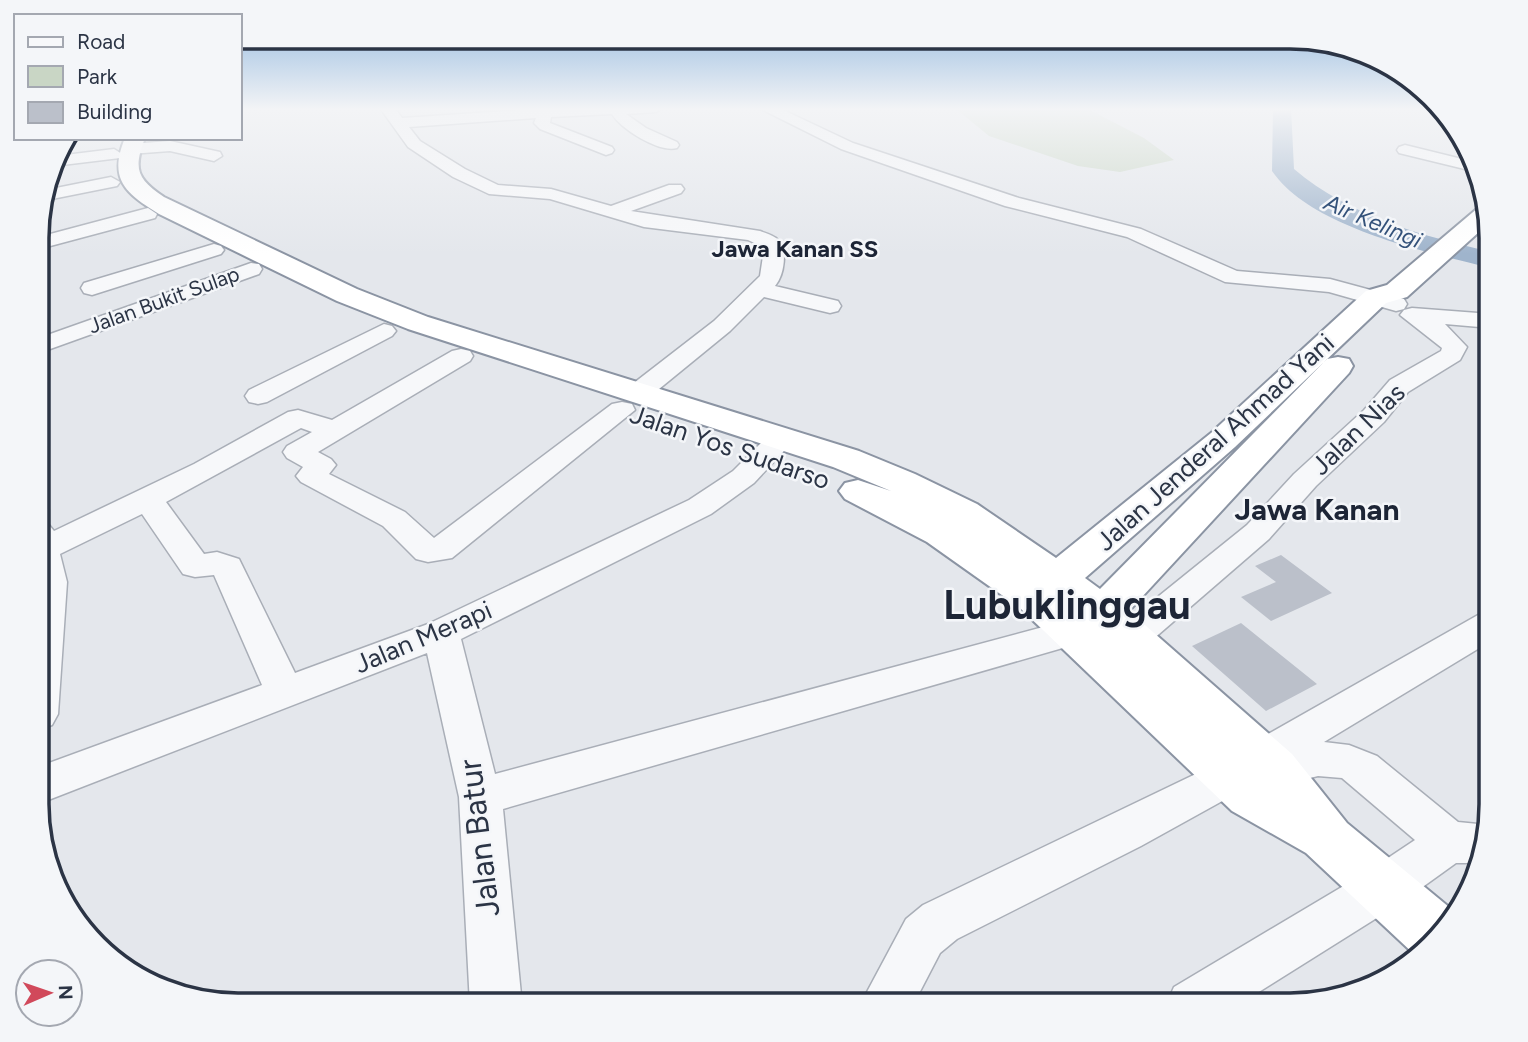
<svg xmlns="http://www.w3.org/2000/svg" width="1528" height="1042" font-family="Figtree,sans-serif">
  <rect width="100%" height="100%" fill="#e4e7ec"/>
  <path fill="#c9d6c5" d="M955 108H1086L1144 138 1174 160 1120 172 1078 166 989 136Z"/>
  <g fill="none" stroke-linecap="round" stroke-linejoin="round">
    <path fill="#9fb4cc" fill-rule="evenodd" d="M1273 108H1291L1294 169C1351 217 1420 235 1491 252V268C1427 252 1311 228 1272 171Z"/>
  </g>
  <path fill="#bbc0ca" d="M1281 555 1332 593 1271 621 1241 597 1276 582 1255 566Z
    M1241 623 1317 684 1266 711 1192 646Z"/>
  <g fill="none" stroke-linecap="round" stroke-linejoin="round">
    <defs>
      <path id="minor" d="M380 108H395L402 118 549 108H663L656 112 626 114 646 128 677 142 679 145 677 148C659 153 621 129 612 114L551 117 550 123 612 147 614 150 612 153 606 155 540 129 534 123 536 118 409 127 420 141 465 169 498 185 551 189 611 206 669 185H681L684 189 681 193 631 211 760 231C765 233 772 235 776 238 789 248 784 276 775 286L838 301 841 306 838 311 830 313 764 297 730 331 648 398 639 400 630 398 626 392 630 386 714 321 760 276 763 256 761 246 748 240 644 227 550 199 489 194 453 177 408 147Z
        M759 108H779L853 143 1019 198 1141 229 1237 271 1330 279 1404 299 1407 304 1404 309 1396 311 1329 292 1225 282 1127 237 1005 206 841 149Z
        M170 141 220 152 222 156 214 161 170 151 130 154 122 149 130 144Z
        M1405 145 1474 162 1477 172 1399 153 1397 150 1399 147Z
        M114 149 122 154 120 158 54 166 57 156Z
        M111 177 120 182 117 186 42 201 46 190Z
        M148 208 157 214 155 218 39 249V237Z
        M214 244 221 246 224 250 221 254 92 295 84 293 81 288 84 283Z
        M251 263 259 264 262 269 259 274 39 353V338Z
        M1412 308 1491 314V328L1445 324 1467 347 1460 360 1408 392 1384 422 1316 486 1269 539 1144 647 1131 651 1118 647 1113 638 1118 629 1247 525 1294 474 1364 410 1390 380 1441 351 1442 348 1400 315 1404 310Z
        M384 324 392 326 396 331 392 336 267 402 258 404 249 402 245 396 249 390Z
        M461 349 470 351 473 356 470 361 318 452 331 459 336 465 329 474 405 512 434 538 612 404 622 402 632 404 635 410 452 558 428 562 416 559 383 526 301 482 296 476 303 467 287 458 283 452 287 446 312 432 301 428 166 502 204 554 217 552 239 559 295 673 428 624 689 500 733 471 771 433 781 431 791 433 795 439 754 483 711 514 461 639 495 774 1073 619 1086 623 1091 632 1086 641 1073 645 503 809 522 1005H470L459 797 427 653 38 804V767L262 685 214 575 195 577 183 574 142 514 60 554 67 582 58 714 52 725 38 730V522L49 525 54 531 194 464 288 412 298 410 332 420 452 351Z
        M1491 611V641L1324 742 1349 745 1377 756 1458 822 1488 825 1474 863H1456L1399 904 1238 1005H1166L1174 987 1367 872 1415 840 1342 778 1318 776 1274 787 1259 781 1255 773 1247 770 1241 758 1247 746 1478 615Z
        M1229 758 1244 763 1250 776 1244 789 1141 846 957 939 940 953 913 1005H860L906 919 923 905Z"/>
      <path id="highway" d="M125 138H145C133 169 137 179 164 197L357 289 428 317 859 451 915 474 977 504 1056 558 1211 433 1366 291 1387 285 1479 207 1486 205 1490 222 1407 297 1386 303 1235 447 1085 578 1100 589 1327 359 1338 357 1349 359 1353 366 1349 373 1129 611 1292 754 1347 823 1455 912 1450 926 1415 955 1306 853 1232 811 1020 608 927 542 845 499 839 491 845 483 858 480 891 491 833 467 408 329 337 301 159 214C125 193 108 179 125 138Z"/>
    </defs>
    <use href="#minor" stroke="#a9aeb7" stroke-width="3"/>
    <use href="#highway" stroke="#8b94a3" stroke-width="4"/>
    <use href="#minor" fill="#f7f8fa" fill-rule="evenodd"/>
    <use href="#highway" fill="#fff" fill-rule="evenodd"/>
  </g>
  <linearGradient id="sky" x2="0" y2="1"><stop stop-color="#8bb4dd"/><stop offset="0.43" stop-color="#f3f4f6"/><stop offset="1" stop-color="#f3f4f6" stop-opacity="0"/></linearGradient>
  <rect width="1528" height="254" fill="url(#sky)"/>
  <g text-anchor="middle" stroke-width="5" stroke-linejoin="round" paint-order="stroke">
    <g font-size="21" fill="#2b3445" stroke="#f4f6f9">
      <text transform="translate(164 300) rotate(-20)" y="7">Jalan Bukit Sulap</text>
    </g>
    <g font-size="23" font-style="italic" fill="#34527a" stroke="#f4f6f9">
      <text transform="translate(1373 221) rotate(23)" y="8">Air Kelingi</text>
    </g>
    <g font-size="24" font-weight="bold" fill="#1d2536" stroke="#f4f6f9">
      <text x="795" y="257">Jawa Kanan SS</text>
    </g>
    <g font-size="26" fill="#2b3445" stroke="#f4f6f9">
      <text transform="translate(1358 429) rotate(-44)" y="9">Jalan Nias</text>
      <text transform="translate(1215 442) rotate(-42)" y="9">Jalan Jenderal Ahmad Yani</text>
      <text transform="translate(730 447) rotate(19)" y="9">Jalan Yos Sudarso</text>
      <text transform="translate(423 637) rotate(-23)" y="9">Jalan Merapi</text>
    </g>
    <g font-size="30" font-weight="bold" fill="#1d2536" stroke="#f4f6f9">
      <text x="1317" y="520">Jawa Kanan</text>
    </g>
    <g font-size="32" fill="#2b3445" stroke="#f4f6f9">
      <text transform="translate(479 838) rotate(-97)" y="11">Jalan Batur</text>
    </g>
    <g font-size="40" font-weight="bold" fill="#1d2536" stroke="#f4f6f9">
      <text x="1067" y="619">Lubuklinggau</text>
    </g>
  </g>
  <path d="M0 0H1528V1042H0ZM238 49H1290A189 189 0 0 1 1479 238V804A189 189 0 0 1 1290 993H238A189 189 0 0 1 49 804V238A189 189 0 0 1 238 49Z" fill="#f4f6f9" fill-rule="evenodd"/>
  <path fill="none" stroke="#2b3445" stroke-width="3.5" d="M238 49H1290A189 189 0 0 1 1479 238V804A189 189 0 0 1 1290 993H238A189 189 0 0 1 49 804V238A189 189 0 0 1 238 49Z"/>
  <rect x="14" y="14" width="228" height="126" fill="#f4f6f9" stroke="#a4a8b1" stroke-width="2"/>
  <rect x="28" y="37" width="35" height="10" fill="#f7f8fa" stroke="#a4a8b1" stroke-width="2"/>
  <text x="77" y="49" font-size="21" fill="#2b3445">Road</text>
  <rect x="28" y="66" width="35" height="21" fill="#c9d6c5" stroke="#a4a8b1" stroke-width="2"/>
  <text x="77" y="84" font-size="21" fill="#2b3445">Park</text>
  <rect x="28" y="102" width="35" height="21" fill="#bbc0ca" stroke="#a4a8b1" stroke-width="2"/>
  <text x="77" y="119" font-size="21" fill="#2b3445">Building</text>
  <g transform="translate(49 993) rotate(88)"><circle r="33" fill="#f4f6f9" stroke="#a4a8b1" stroke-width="2"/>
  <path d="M0-5L12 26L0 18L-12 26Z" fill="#d1495b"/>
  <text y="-10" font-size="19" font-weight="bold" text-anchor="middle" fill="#2b3445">N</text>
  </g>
</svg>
